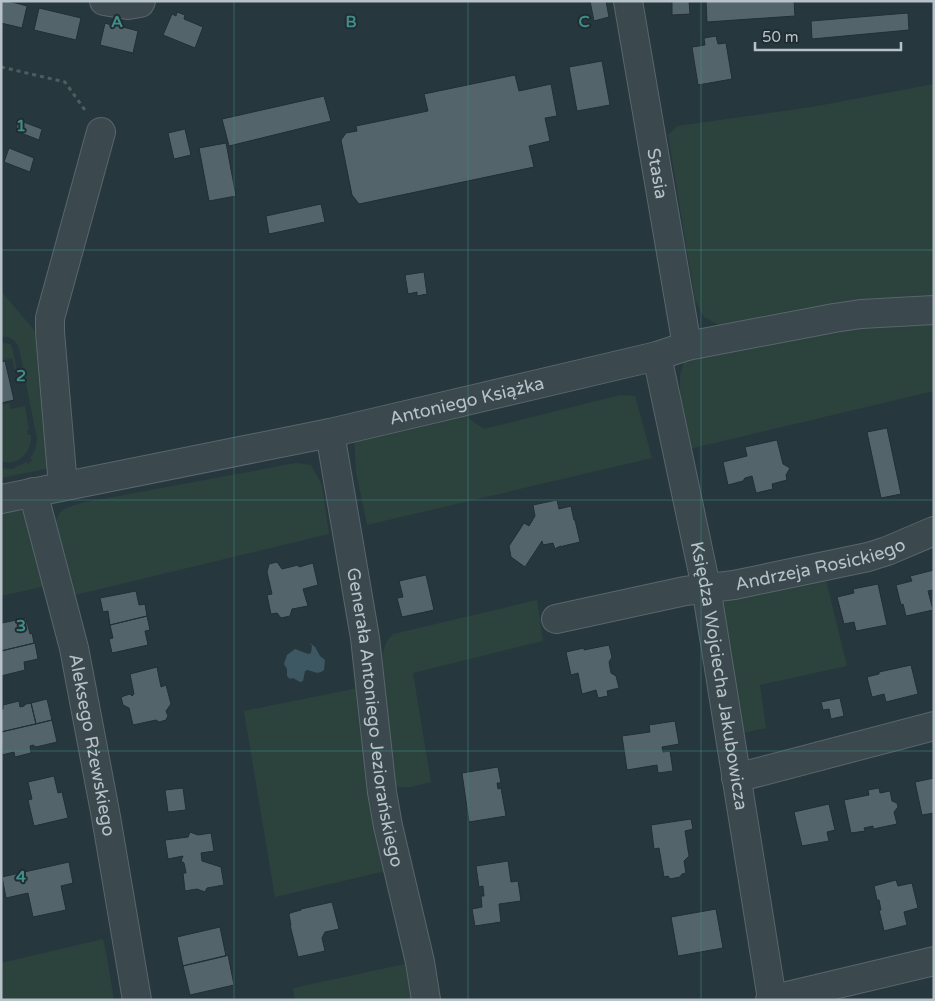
<svg xmlns="http://www.w3.org/2000/svg" width="935" height="1001" font-family="'Varela Round',sans-serif">
  <rect width="100%" height="100%" fill="#27373e"/>
  <path fill="#2c433d" d="M934 84V297L726 329 704 317 695 300 668 135 677 126 812 107Z
    M1 291 34 330 47 416 50 468 1 478 2 468 12 469 26 462 28 464 32 460 30 458 35 450 37 439 19 348C16 340 10 336 1 337Z
    M861 323H934V391L689 449 680 397V376L684 361Z
    M4 343 10 344 12 347 17 370 15 371 12 358 1 361V344Z
    M620 395 635 396 652 458 367 525 356 472 354 438 461 413 484 429Z
    M9 403 11 409 25 406 29 430H27L28 435H31C32 452 18 467 1 461V405Z
    M296 463 311 465 322 485 329 534 75 595C68 576 43 525 63 510 67 507 76 505 81 503Z
    M13 508 28 514 47 578 42 587 1 596V511Z
    M825 576 847 666 760 685 766 728 743 733 722 600Z
    M537 600 543 641 413 673 431 782 410 787H397L388 780 377 674 386 642 393 634Z
    M363 687 386 871 275 897 244 711Z
    M103 939 106 952 114 1000H1V963Z
    M410 963 420 1000H295L293 988Z"/>
  <path fill="#3d5863" d="M310 643 315 647 320 656 325 660 324 670C318 675 315 672 308 670L305 671 303 681 300 682 293 678 290 679 287 676V669L284 664 287 655 295 649 308 654 311 653 312 646Z"/>
  <path fill="#53656b" stroke="#222f35" d="M1 1H8L27 6 22 28 1 23Z
    M590 1H606L609 17 594 21Z
    M672 1H689L690 14 672 15Z
    M706 1H794L795 16 707 22Z
    M39 8 81 18 76 40 34 30Z
    M177 12 185 15 184 19 203 27 195 48 163 35 172 14 176 16Z
    M908 13 909 30 812 39 811 21Z
    M112 21 119 23V26L138 31 133 53 100 45 105 23 111 25Z
    M716 36 718 44 726 43 732 79 698 85 692 47 705 45 704 38Z
    M602 61 610 105 577 111 569 67Z
    M515 75 519 91 551 84 557 116 545 118 550 141 529 146 534 167 359 204 352 195 341 140 346 133 357 131 356 126 428 111 424 94Z
    M324 96 331 121 229 146 222 119Z
    M18 120 42 129 39 140 16 131Z
    M185 129 191 155 174 159 168 133Z
    M226 143 236 196 209 201 199 148Z
    M9 148 34 158 30 172 4 162Z
    M321 204 325 222 269 234 266 216Z
    M424 272 427 294 417 296V292L408 294 405 275Z
    M5 361 14 400 1 403V362Z
    M887 428 901 494 881 498 867 432Z
    M777 440 783 464 790 468 786 475 787 480 772 484 773 489 756 493 752 476 745 478 743 481 728 485 723 462 747 456 745 447Z
    M557 500 559 509 571 506 574 520H575L580 542 563 546V547L561 546 556 548 555 549 553 543 543 545 542 541 525 567 511 557 509 546 524 523 529 526 535 516 533 505Z
    M277 562 282 569 298 565 299 567 313 563 318 585 303 589 308 606 292 609 290 616 281 618 277 613 271 614 267 595 272 594 267 572 269 564Z
    M934 570V590L928 591 933 610 906 616 903 604 901 605 896 585 912 581 910 576Z
    M426 575 434 610 402 617 397 598 403 597 399 581Z
    M878 584 887 625 856 631 854 622 844 624 837 597 854 593 853 589Z
    M136 591 139 605 145 604 147 616 110 625 108 611 103 612 100 598Z
    M147 616 150 630 145 631 148 645 112 653 109 639 113 638 110 625Z
    M26 618 30 634 32 633 34 643 1 651V622L2 623Z
    M35 643 38 659 24 662 25 670 1 676V651Z
    M609 645 612 657 609 662 611 673 616 676 619 688 607 691 608 696 598 698 596 690 582 694 578 673 571 675 566 652 584 648V650Z
    M911 665 918 694 886 702 884 694 872 697 867 677 879 674V672Z
    M157 667 161 687 166 685 171 704 166 711 168 716 166 720 159 722 156 720 133 725 129 708 123 705 121 697 130 694 132 696 134 694 130 674Z
    M840 698 844 716 831 719 829 709 823 710 821 702Z
    M47 699 52 720 36 724 31 703Z
    M19 701 20 707 24 706 26 704 31 703 36 724 1 732V710L3 709V705Z
    M52 720 57 742 36 747 33 745 30 746 31 753 15 757 14 752 2 755 1 732Z
    M675 721 679 744 662 747 663 752 670 751 673 771 658 773 657 765 627 770 622 736 650 732 649 725Z
    M498 767 501 783H497L498 789 501 788 506 816 469 822 462 773Z
    M54 776 58 793 62 792 68 818 34 826 28 800 32 799 28 782Z
    M934 778V813L922 815 915 782Z
    M183 788 186 810 168 812 165 790Z
    M879 788 880 793 890 791 892 801 897 803 898 807 894 812 897 824 873 829V826L864 828 865 831 851 833 844 800 869 795 868 790Z
    M829 804 835 830 827 832 829 841 802 846 794 812Z
    M691 819 693 829 685 831 689 856 684 861 686 873 682 874 680 877 670 879 668 876 664 877 659 848 654 849 651 825Z
    M190 832 198 835 211 833 214 851 201 853 202 861 221 867 224 885 207 888 205 892 197 889 185 891 183 873H186L184 863 181 861 183 856 168 859 165 840 188 837Z
    M508 861 511 882 518 881 521 901 499 904 501 922 475 926 472 909 482 907 481 896H484L483 886 479 887 476 866Z
    M69 862 73 883 61 886 66 910 33 917 28 893 6 898 2 877Z
    M896 880 898 886 912 883 918 908 904 912 907 925 884 931 879 910H881L879 900H877L874 886Z
    M332 902 339 929 325 932 322 938 325 951 298 957 290 925H291L289 915 290 913 301 910V909Z
    M716 909 723 948 678 956 671 917Z
    M220 927 226 956 183 966 177 937Z
    M228 955 234 985 190 995 183 966H182Z"/>
  <g fill="none" stroke-linecap="round" stroke-linejoin="round">
    <defs>
      <g id="minor">
        <path d="M104 1 128 5 140 3 141 1"/>
        <path id="s1" d="M628 1 687 346"/>
        <path id="s2" d="M657 356 706 587 772 999"/>
        <path id="s3" d="M330 433 365 638 382 792 388 826 420 962 426 1000"/>
        <path d="M63 486 50 332V318L101 132"/>
        <path id="s4" d="M33 492 74 648 106 817 137 1000"/>
        <path id="s5" d="M1 499 330 433 657 356 687 346 834 318 861 314 934 310"/>
        <path id="s6" d="M556 619 685 591 734 585 868 557 887 551 934 531"/>
        <path d="M736 778 934 726"/>
        <path d="M770 1000 934 961"/>
      </g>
    </defs>
    <use href="#minor" stroke="#59666c" stroke-width="30"/>
    <path stroke="#4b605c" stroke-width="3" stroke-dasharray="4 4" stroke-linecap="butt" d="M1 67 65 82 87 113"/>
    <use href="#minor" stroke="#3b484e" stroke-width="28"/>
  </g>
  <path fill="none" stroke="#418d89" stroke-width="1" stroke-opacity="0.55" d="M234 1V1000M468 1V1000M701 1V1000M1 250H934M1 500H934M1 751H934"/>
  <g text-anchor="middle" stroke-width="4" stroke-linejoin="round" paint-order="stroke">
    <g font-size="18" fill="#b7c3c9" stroke="#202d33">
      <text dy="6" stroke="none"><textPath href="#s1" startOffset="175">Stasia</textPath></text>
      <text dy="6" stroke="none"><textPath href="#s5" startOffset="476">Antoniego Książka</textPath></text>
      <text dy="6" stroke="none"><textPath href="#s6" startOffset="270">Andrzeja Rosickiego</textPath></text>
      <text dy="6" stroke="none"><textPath href="#s2" startOffset="326">Księdza Wojciecha Jakubowicza</textPath></text>
      <text dy="6" stroke="none"><textPath href="#s3" startOffset="288">Generała Antoniego Jeziorańskiego</textPath></text>
      <text dy="6" stroke="none"><textPath href="#s4" startOffset="260">Aleksego Rżewskiego</textPath></text>
    </g>
  </g>
  <g font-size="16" text-anchor="middle" font-weight="bold" fill="#418d89" stroke="#202d33" stroke-width="4" stroke-linejoin="round" paint-order="stroke">
    <text x="117" y="27">A</text>
    <text x="351" y="27">B</text>
    <text x="584" y="27">C</text>
    <text x="21" y="131">1</text>
    <text x="21" y="381">2</text>
    <text x="21" y="631">3</text>
    <text x="21" y="882">4</text>
  </g>
  <rect width="935" height="1001" fill="none" stroke="#b7c3c9" stroke-width="5"/>
  <path d="M755 42v8h146v-8" fill="none" stroke="#b7c3c9" stroke-width="2.5"/>
  <text x="762" y="42" font-size="15" fill="#b7c3c9" stroke="#202d33" stroke-width="4" paint-order="stroke">50 m</text>
</svg>
